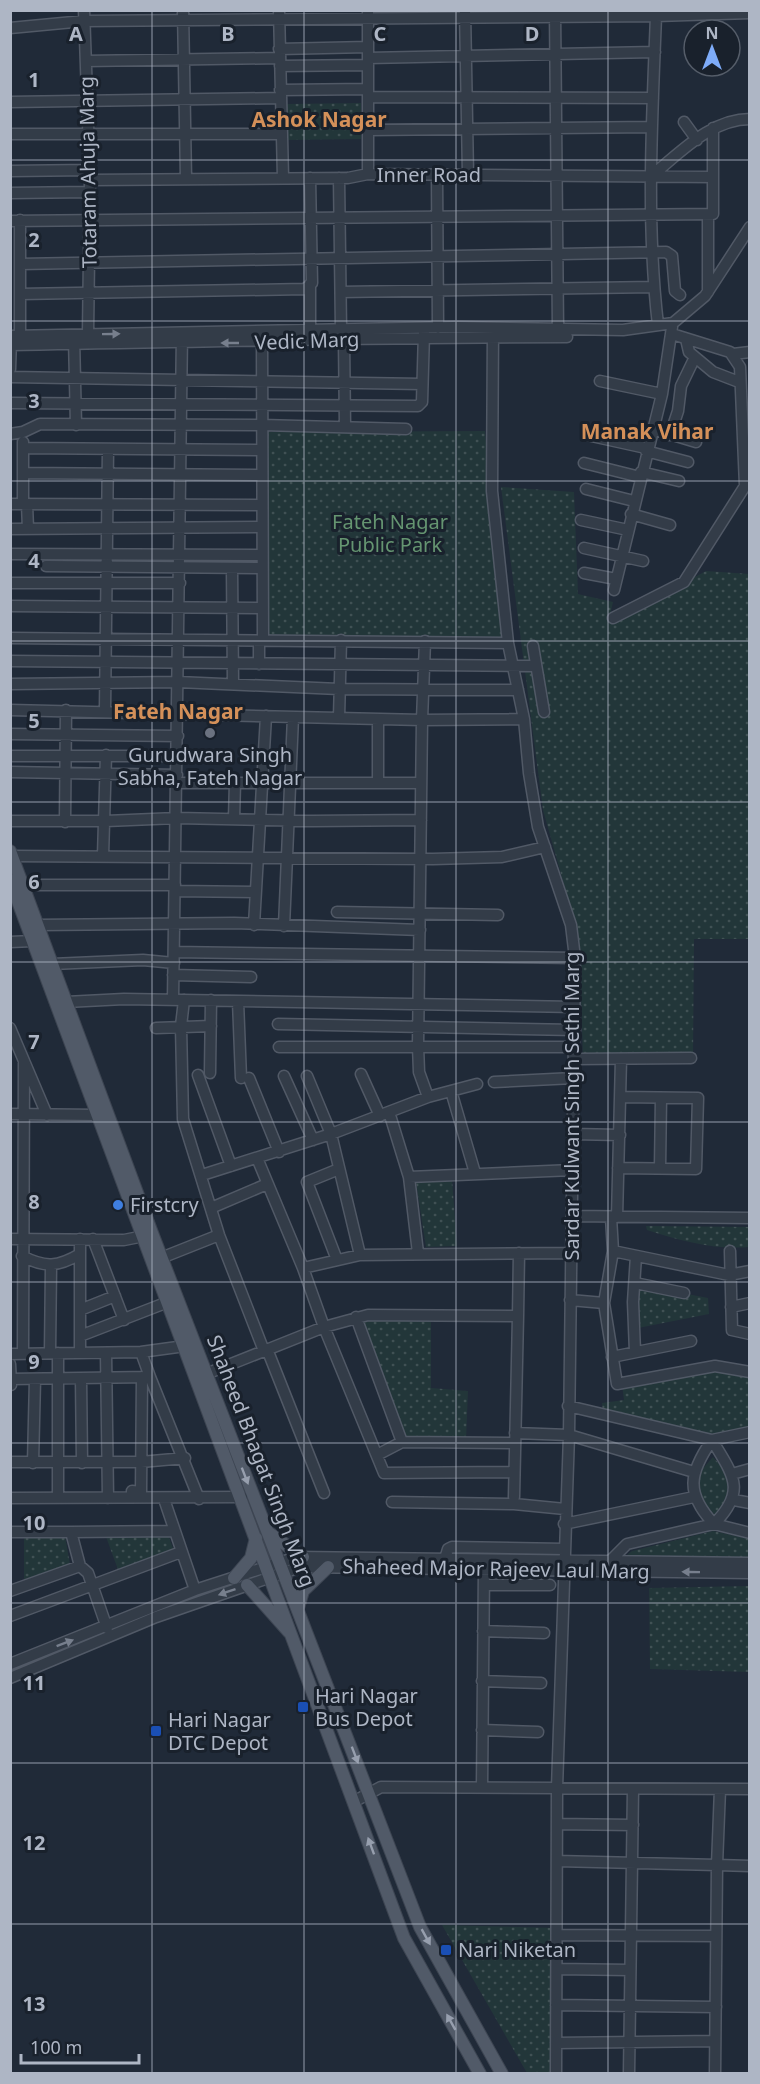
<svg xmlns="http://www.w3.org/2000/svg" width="760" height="2084" font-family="'Noto Sans',sans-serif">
  <defs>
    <pattern id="green-dots" width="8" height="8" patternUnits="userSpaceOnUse" patternTransform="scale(1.5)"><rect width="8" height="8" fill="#223639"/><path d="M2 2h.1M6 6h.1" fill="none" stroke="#405154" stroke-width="1.8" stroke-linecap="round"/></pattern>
  </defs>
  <rect width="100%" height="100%" fill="#202a38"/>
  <path fill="url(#green-dots)" d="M361 103V139L287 140V104Z
    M485 431 502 638 267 635V432Z
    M501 487 574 492 578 594 613 602 610 615 629 612 706 571 749 574V939H694L693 1059 583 1058 579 938 543 810Z
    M452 1179 457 1246 426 1247 416 1182Z
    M646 1226 749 1227V1247C714 1250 681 1241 647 1230Z
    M636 1284 708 1298 709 1314 638 1328Z
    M377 1319 431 1321V1388L468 1391 466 1440 404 1442 362 1323Z
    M714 1364 749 1368V1433L711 1441 603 1413 602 1403 624 1400 622 1384Z
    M713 1457 730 1476V1497L715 1515 698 1496 699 1473Z
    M713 1531 749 1539V1557L626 1556 632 1551Z
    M105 1534 168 1535 176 1556 120 1575Z
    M65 1536 70 1565 24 1585V1537Z
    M749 1586V1672L650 1669 649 1588Z
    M442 1925 559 1928 557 2073H527Z"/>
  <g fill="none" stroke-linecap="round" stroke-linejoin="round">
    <defs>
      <path id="minor" d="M84 10 90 180 88 334
        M183 10 186 179
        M279 10 283 178
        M465 10 468 175
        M555 11 558 330
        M656 16C652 120 646 222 658 325
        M10 28 84 21 656 16 750 13
        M279 49 368 47
        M368 58 655 52
        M86 61 280 58
        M280 66 368 65
        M280 90 368 89
        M368 97 653 98
        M10 102 280 98
        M684 122 697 140
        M368 130 652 127
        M10 134H282
        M10 171 89 170
        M368 174V10
        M437 175 438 328
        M650 177C679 154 710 119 750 119
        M339 178 341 330
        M90 180 348 178 368 174 713 177
        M10 193 90 192
        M708 214V292
        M10 221 713 214V128
        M20 264 666 252 672 256 675 291 680 295
        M310 284V331
        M341 292 654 287
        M20 294 305 289 312 283 310 178
        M493 328 492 491 508 643 524 719 529 773 538 827 571 925 575 958 569 1435 557 1788 556 2074
        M20 335V220
        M10 336 455 327 623 330 673 323 705 296 750 227
        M262 337 263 639
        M74 338 76 425
        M344 340 345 427
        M10 345C196 342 381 337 567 337
        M733 354 750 352
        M695 357 713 372 739 382
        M10 369 11 339
        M10 377 422 384
        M600 381 662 394
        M10 403 418 406 422 402 424 332
        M653 429 696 442
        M10 434 23 432 40 424 262 425 406 429
        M587 435 646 448
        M670 435 678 411 681 386 695 357 689 352 686 339
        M23 448 262 450
        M646 451 688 462
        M584 463 640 477
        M641 472 679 481
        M24 473 262 475
        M586 489 634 501
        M10 504 262 505
        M23 504V442
        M27 504 28 529
        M631 514 670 525
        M581 520 628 530
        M10 529 262 527
        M584 548 643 561
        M10 554 262 555
        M46 566 262 568
        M232 568 233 684
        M584 573 616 579
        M10 583H180
        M614 590 662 394 672 327
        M10 606 262 608
        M613 618 684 582 745 486 740 367 730 352 672 334
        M10 638 508 643
        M533 646 544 712
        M10 661 536 666
        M259 664V646
        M10 684 178 682 339 689 518 690
        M10 710 422 720 425 641
        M105 710 108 449
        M339 718 341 640
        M378 719V782
        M10 734 178 736
        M10 756H178
        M10 772 177 775
        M177 783H421
        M234 819 235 782
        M10 821H106L177 818 313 821 421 820
        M65 822 66 710
        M12 856 433 859 502 857 545 847
        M103 856 106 755
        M23 885H175
        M175 891 255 892
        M337 912 498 915
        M38 925 234 923 420 930
        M254 925 266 716
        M284 926 293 717
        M10 942 33 941
        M174 952 575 958
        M52 964 143 960 174 963
        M173 975 251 977
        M173 1000 182 333
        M184 1000 181 1026 183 1119 219 1235 264 1351
        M238 1001 241 1078
        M66 1002 124 999 575 1007
        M278 1024 575 1030
        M10 1028 47 1115
        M156 1028 211 1026
        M279 1047H574
        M574 1059 691 1058
        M210 1073 211 1000
        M361 1074 380 1116
        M198 1075 231 1166
        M284 1076 313 1140
        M307 1076 331 1134 360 1255
        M249 1078 279 1152
        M494 1082 574 1078
        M451 1091 475 1173
        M428 1097 419 1072 418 1046 422 720 524 719
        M389 1112 409 1177 418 1253
        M10 1114 98 1115
        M573 1134 620 1135
        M257 1158 303 1268
        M618 1168 696 1169 698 1098 620 1097
        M660 1168 661 1098
        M202 1175 331 1134 428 1097 477 1084
        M409 1177 573 1170
        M211 1208 267 1184
        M572 1216 750 1218
        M611 1217 613 1251 729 1275 750 1271
        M617 1217 621 1059
        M10 1239 124 1240 149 1235
        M93 1239 124 1320
        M730 1251 732 1330 750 1334
        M22 1256C45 1268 58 1267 80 1254
        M161 1258 219 1235
        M337 1260 307 1182 339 1169
        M635 1283 684 1293
        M570 1300 604 1303 613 1251
        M604 1303 617 1384 715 1366 750 1372
        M731 1307 750 1303
        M80 1310 115 1296
        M356 1317 402 1442
        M80 1336 168 1302
        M267 1349 324 1493
        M635 1352 633 1302 636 1256
        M23 1353 24 1061
        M50 1353 51 1266
        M58 1353V1498
        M80 1353V1239
        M106 1353 108 1498
        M10 1354 141 1352 185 1346
        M612 1357 691 1341
        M10 1364 11 1385
        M206 1374 324 1327 368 1315 518 1316 519 1253
        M150 1377 199 1499
        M81 1378 82 1463
        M10 1379 150 1377 141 1352
        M568 1406 712 1440 750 1432
        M515 1433 569 1435 694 1472
        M712 1440C732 1474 748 1490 714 1524 685 1493 689 1473 712 1440Z
        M377 1455 402 1442 515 1443
        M10 1462H141L185 1458
        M33 1463 35 1379
        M514 1472 384 1473 324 1327 303 1268 360 1255 571 1253
        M732 1474 750 1469
        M132 1496V1491L141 1492 142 1377
        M514 1497 518 1316
        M10 1498 242 1497
        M164 1499 195 1590
        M734 1500 750 1503
        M392 1502 514 1504 565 1509
        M564 1524 694 1497
        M10 1532H71L80 1566
        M71 1532 174 1531
        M445 1559 448 1549 452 1547 564 1549
        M611 1560 627 1544 714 1524 750 1533
        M484 1585H550
        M10 1591 80 1566 88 1573 107 1628
        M10 1616 181 1552
        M483 1631 544 1633
        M10 1664 195 1590 297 1557 750 1563
        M10 1678 156 1617 300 1567 750 1573
        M482 1681 541 1683
        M482 1730 538 1732
        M482 1787 484 1569
        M355 1801 381 1787 750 1789
        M557 1824 633 1825
        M557 1861 717 1865 720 1789
        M557 1935 716 1936
        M557 1969 630 1970
        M556 2005 716 2007
        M556 2043 715 2041
        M629 2074 633 1789
        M715 2074 717 1865 750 1866"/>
      <path id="major" d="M10 851 152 1233 420 1927 502 2074
        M10 880 404 1938 480 2074
        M269 1533 303 1557
        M234 1578 251 1558 256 1538
        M247 1585 289 1632
        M298 1608 303 1591 328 1567"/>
    </defs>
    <use href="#minor" stroke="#515966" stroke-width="13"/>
    <use href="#major" stroke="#3d4552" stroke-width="14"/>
    <use href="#minor" stroke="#333c48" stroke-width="10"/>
    <use href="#major" stroke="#515a68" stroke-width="12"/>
  </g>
  <defs><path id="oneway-solid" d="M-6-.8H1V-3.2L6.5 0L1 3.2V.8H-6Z" transform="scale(1.5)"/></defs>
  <g fill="#777f8d">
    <use href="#oneway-solid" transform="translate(111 334) rotate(-1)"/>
    <use href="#oneway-solid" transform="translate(230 343) rotate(180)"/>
    <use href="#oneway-solid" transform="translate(691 1572) rotate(-179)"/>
    <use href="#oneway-solid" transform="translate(227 1592) rotate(161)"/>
    <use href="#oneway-solid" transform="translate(65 1643) rotate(-21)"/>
  </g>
  <g fill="#979fae">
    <use href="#oneway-solid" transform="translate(245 1476) rotate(69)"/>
    <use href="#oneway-solid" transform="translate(355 1755) rotate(69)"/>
    <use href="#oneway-solid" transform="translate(371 1846) rotate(-110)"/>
    <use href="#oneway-solid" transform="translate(426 1937) rotate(61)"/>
    <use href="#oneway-solid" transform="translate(451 2022) rotate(-119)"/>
  </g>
  <path fill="none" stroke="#aeb6c5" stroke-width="1.5" stroke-opacity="0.55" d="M152 10V2074M304 10V2074M456 10V2074M608 10V2074M10 160H750M10 321H750M10 481H750M10 641H750M10 802H750M10 962H750M10 1122H750M10 1282H750M10 1443H750M10 1603H750M10 1763H750M10 1924H750"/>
  <circle fill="#6b7280" stroke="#19212c" stroke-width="2" cx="210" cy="733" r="6"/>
  <circle fill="#3f7fe0" stroke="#19212c" stroke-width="2" cx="118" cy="1205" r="6"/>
  <g fill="#1a4fb4" stroke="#19212c" stroke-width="2">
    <rect x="297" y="1701" width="12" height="12" rx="3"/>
    <rect x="150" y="1725" width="12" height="12" rx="3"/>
    <rect x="440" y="1944" width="12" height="12" rx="3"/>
  </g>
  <g text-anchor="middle" stroke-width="6" stroke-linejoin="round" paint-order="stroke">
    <g font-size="20" fill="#aeb6c5" stroke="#19212c">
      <text transform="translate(88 172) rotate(-91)" y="7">Totaram Ahuja Marg</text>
      <text x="429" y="182">Inner Road</text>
      <text transform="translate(307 341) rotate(-2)" y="7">Vedic Marg</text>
      <text transform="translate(572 1106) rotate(-90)" y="7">Sardar Kulwant Singh Sethi Marg</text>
      <text transform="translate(261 1461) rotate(69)" y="7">Shaheed Bhagat Singh Marg</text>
      <text transform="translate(496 1569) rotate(1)" y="7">Shaheed Major Rajeev Laul Marg</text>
    </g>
    <g font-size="20" fill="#659571" stroke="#19212c">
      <text x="390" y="529">Fateh Nagar<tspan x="390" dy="23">Public Park</tspan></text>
    </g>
    <g font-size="20" fill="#aeb6c5" stroke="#19212c" text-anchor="start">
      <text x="210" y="762" text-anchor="middle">Gurudwara Singh<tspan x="210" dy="23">Sabha, Fateh Nagar</tspan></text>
      <text x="130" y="1212">Firstcry</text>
      <text x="315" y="1703">Hari Nagar<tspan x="315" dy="23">Bus Depot</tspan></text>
      <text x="168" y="1727">Hari Nagar<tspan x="168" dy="23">DTC Depot</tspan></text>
      <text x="458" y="1957">Nari Niketan</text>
    </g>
    <g font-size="21" font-weight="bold" fill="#d49059" stroke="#19212c">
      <text x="319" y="127">Ashok Nagar</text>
      <text x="647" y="439">Manak Vihar</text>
      <text x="178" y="719">Fateh Nagar</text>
    </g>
  </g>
  <g font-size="20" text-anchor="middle" font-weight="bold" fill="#aeb6c5" stroke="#19212c" stroke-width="6" stroke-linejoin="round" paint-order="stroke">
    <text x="76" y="41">A</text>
    <text x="228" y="41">B</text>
    <text x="380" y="41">C</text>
    <text x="532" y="41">D</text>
    <text x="34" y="87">1</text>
    <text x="34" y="247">2</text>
    <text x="34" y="408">3</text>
    <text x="34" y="568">4</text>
    <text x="34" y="728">5</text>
    <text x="34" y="889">6</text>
    <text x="34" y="1049">7</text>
    <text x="34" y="1209">8</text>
    <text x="34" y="1369">9</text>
    <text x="34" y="1530">10</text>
    <text x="34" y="1690">11</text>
    <text x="34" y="1850">12</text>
    <text x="34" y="2011">13</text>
  </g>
  <rect width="760" height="2084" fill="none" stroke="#aeb6c5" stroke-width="24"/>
  <g transform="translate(712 48)"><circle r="28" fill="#19212c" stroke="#555d69" stroke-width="1.5"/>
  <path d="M0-4.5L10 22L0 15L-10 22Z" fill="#7eacf9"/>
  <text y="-9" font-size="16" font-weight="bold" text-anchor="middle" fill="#aeb6c5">N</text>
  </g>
  <path d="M21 2054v9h118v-9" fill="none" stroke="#aeb6c5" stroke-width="3"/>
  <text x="30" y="2054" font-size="18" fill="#aeb6c5" stroke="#19212c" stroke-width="4.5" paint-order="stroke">100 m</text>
</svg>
